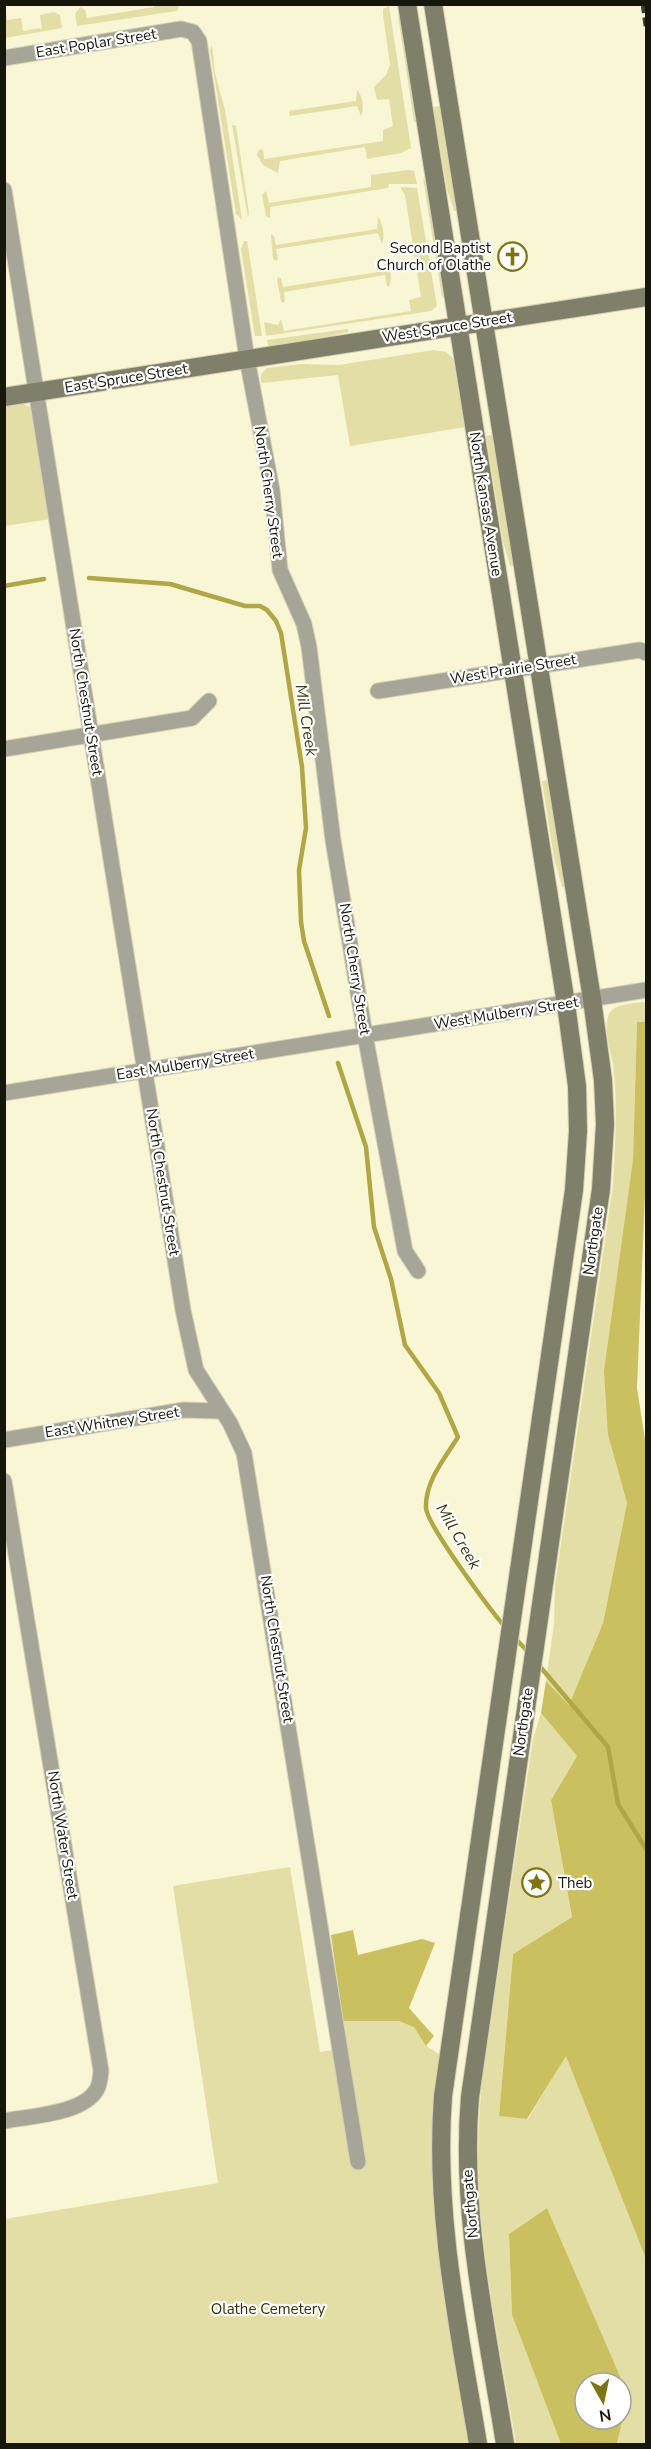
<svg xmlns="http://www.w3.org/2000/svg" width="651" height="2449" font-family="'Nunito Sans',sans-serif">
  <rect width="100%" height="100%" fill="#f8f6d4"/>
  <path fill="#e3dea5" d="M5 5 7 20 21 18 23 31 42 28 40 15 54 12 60 15 62 28 5 38Z
    M154 5H179L177 11 77 26 75 14 80 7 85 10 87 18 154 7Z
    M389 6 411 148 401 153 367 159 365 147 280 161 278 173 263 165 257 155 259 149 263 150 264 159 383 141V130L393 126 389 99 377 100 374 87 386 75 390 65 383 14V9Z
    M401 15 417 116V122H414L398 16Z
    M212 45 215 73 225 110 242 220 236 214 210 50Z
    M357 90C362 94 365 110 361 116L357 106 290 116 289 111 356 101Z
    M440 106 442 111 460 210 454 211 447 189 433 107Z
    M232 125 236 126 249 213 248 218Z
    M408 170 414 171 417 184H389L388 188 270 207V218L266 216 262 195 266 191 269 203 371 187V175Z
    M423 178 426 181 444 296 442 297Z
    M400 187 417 188 437 306 431 311 266 336 264 322 278 325 281 319 284 331 411 311 409 300 421 297 405 195Z
    M378 217C383 221 385 238 382 244L378 233 276 249 278 259 276 261 273 259 271 234 274 236 276 245 377 229Z
    M244 241H247L248 246 262 336H255L241 249Z
    M385 259C390 263 393 280 389 286H387L385 275 284 292 285 301 283 303 281 301 277 280 278 277 281 278 283 287 384 271Z
    M348 329V332L269 349 267 340Z
    M434 350 446 352 453 358 465 427 350 446 338 375 261 383V374L267 368 301 364 339 365Z
    M21 403 32 408 50 519 5 526 4 406Z
    M492 435 496 445 517 565 510 566 503 541 486 436Z
    M547 780 554 798 568 886 562 887 554 858 542 781Z
    M646 1002V1022L637 1023 633 1160 608 1435 627 1503 603 1623 569 1705 546 1681 554 1623 555 1585 613 1185C615 1146 618 1105 613 1065 611 1051 601 1023 611 1011 619 1003 636 1003 646 1002Z
    M541 1713 577 1756 551 1800 572 1917 513 1954 499 2116 528 2119 566 2055 646 2259V2444H617L627 2395 547 2208 509 2234 512 2315 561 2444H516C504 2370 488 2294 481 2218 476 2169 478 2121 483 2072L533 1739Z
    M290 1867 320 2052 347 2048 343 2021H399L414 2026 426 2046 441 2055C436 2087 432 2119 432 2151 433 2249 455 2347 470 2444H5V2219L218 2183 173 1886Z"/>
  <path fill="#cac060" fill-rule="evenodd" d="M637 1022H646V1170L637 1388 646 1446V2259L566 2056 527 2119 499 2116 513 1954 572 1917 551 1800 577 1756 541 1713 546 1681 569 1705 603 1623 627 1503 608 1435 604 1371 633 1160Z
    M353 1930 358 1955 422 1939 435 1943 409 2008 434 2036 426 2046 414 2027 399 2021H343L331 1935Z
    M547 2208 628 2395 617 2444H561L512 2315 509 2234ZM585 2383H621V2419H585Z"/>
  <g fill="none" stroke-linecap="round" stroke-linejoin="round">
    <path stroke="#b1a645" stroke-width="4.5" d="M89 578 170 584 245 606H260L267 610 276 621 281 633 302 767 306 828 299 870 301 922 304 941 329 1016
      M4 586 44 579
      M338 1063 366 1147 374 1227 391 1279 405 1345 439 1393 458 1437C445 1458 425 1481 426 1508 427 1525 491 1611 506 1628
      M515 1638 528 1652
      M537 1663 608 1747 618 1804 646 1849"/>
    <defs>
      <path id="street" d="M4 58 181 29 193 32 199 41 247 359 272 490 280 570 304 624 309 647 333 840 365 1035 405 1251 418 1271
        M4 190 183 1310 196 1370 230 1423 244 1453 358 2162
        M378 691 640 650 646 653
        M4 749 192 718 209 701
        M4 1093 646 990
        M4 1440 184 1410 220 1411
        M4 1481 101 2071C100 2077 100 2084 97 2089 84 2114 30 2116 4 2121"/>
      <path id="secondary" d="M407 4 566 1004 577 1086 578 1131 574 1190 443 2096C434 2214 459 2329 478 2444
        M433 4 592 999 603 1080 605 1124 601 1189 470 2097C460 2214 487 2329 505 2444
        M4 397 646 297"/>
    </defs>
    <use href="#street" stroke="#d4d2b4" stroke-width="17"/>
    <use href="#secondary" stroke="#d4d2b4" stroke-width="20"/>
    <use href="#street" stroke="#a6a597" stroke-width="15"/>
    <use href="#secondary" stroke="#807f6a" stroke-width="18"/>
    <path stroke="#3a392a" stroke-width="4.5" stroke-dasharray="9 4.5" stroke-linecap="butt" d="M643 4 646 28"/>
  </g>
  <defs>
    <symbol id="church-ring" viewBox="-11 -11 22 22"><circle r="9.5" fill="#fff" stroke="#7d7416" stroke-width="1.5"/><path d="M-1.2-6h2.4v3.5h3.3v2.4h-3.3V6h-2.4V-.1h-3.3v-2.4h3.3Z" fill="#7d7416"/></symbol>
    <symbol id="sight-ring" viewBox="-11 -11 22 22"><circle r="9.5" fill="#fff" stroke="#7d7416" stroke-width="1.5"/><path d="M0-6L1.8-2.2L6-1.7L2.9 1.2L3.7 5.4L0 3.3L-3.7 5.4L-2.9 1.2L-6-1.7L-1.8-2.2Z" fill="#7d7416"/></symbol>
  </defs>
  <g fill-rule="evenodd">
    <use href="#church-ring" x="496" y="240" width="33" height="33"/>
    <use href="#sight-ring" x="520" y="1866" width="33" height="33"/>
  </g>
  <g text-anchor="middle" stroke-width="4.5" stroke-linejoin="round" paint-order="stroke">
    <g font-size="15" fill="#17160a" stroke="#fff">
      <text transform="translate(96 43) rotate(-9)" y="5">East Poplar Street</text>
      <text transform="translate(447 327) rotate(-9)" y="5">West Spruce Street</text>
      <text transform="translate(126 378) rotate(-9)" y="5">East Spruce Street</text>
      <text transform="translate(269 492) rotate(82)" y="5">North Cherry Street</text>
      <text transform="translate(486 504) rotate(81)" y="5">North Kansas Avenue</text>
      <text transform="translate(513 669) rotate(-9)" y="5">West Prairie Street</text>
      <text transform="translate(86 702) rotate(81)" y="5">North Chestnut Street</text>
      <text transform="translate(355 969) rotate(81)" y="5">North Cherry Street</text>
      <text transform="translate(506 1013) rotate(-9)" y="5">West Mulberry Street</text>
      <text transform="translate(185 1064) rotate(-9)" y="5">East Mulberry Street</text>
      <text transform="translate(163 1182) rotate(81)" y="5">North Chestnut Street</text>
      <text transform="translate(593 1241) rotate(-82)" y="5">Northgate</text>
      <text transform="translate(112 1422) rotate(-9)" y="5">East Whitney Street</text>
      <text transform="translate(277 1649) rotate(81)" y="5">North Chestnut Street</text>
      <text transform="translate(523 1722) rotate(-82)" y="5">Northgate</text>
      <text transform="translate(63 1835) rotate(81)" y="5">North Water Street</text>
      <text transform="translate(470 2204) rotate(-95)" y="5">Northgate</text>
    </g>
    <g font-size="15" fill="#17160a" stroke="#fff" text-anchor="end">
      <text x="491" y="253">Second Baptist<tspan x="491" dy="17">Church of Olathe</tspan></text>
      <text x="558" y="1888" text-anchor="start">Theb</text>
    </g>
    <g font-size="15" fill="#353106" stroke="#fff">
      <text x="268" y="2314">Olathe Cemetery</text>
    </g>
    <g font-size="16" font-style="italic" fill="#3d380f" stroke="#fff">
      <text transform="translate(307 720) rotate(81)" y="6">Mill Creek</text>
      <text transform="translate(459 1536) rotate(60)" y="6">Mill Creek</text>
    </g>
  </g>
  <rect width="651" height="2449" fill="none" stroke="#17160a" stroke-width="12"/>
  <g transform="translate(603 2401) rotate(171)"><circle r="28" fill="#ffffff" stroke="#a2a29d" stroke-width="1.5"/>
  <path d="M0-4.5L10 22L0 15L-10 22Z" fill="#7d7416"/>
  <text y="-9" font-size="16" font-weight="bold" text-anchor="middle" fill="#17160a">N</text>
  </g>
</svg>
